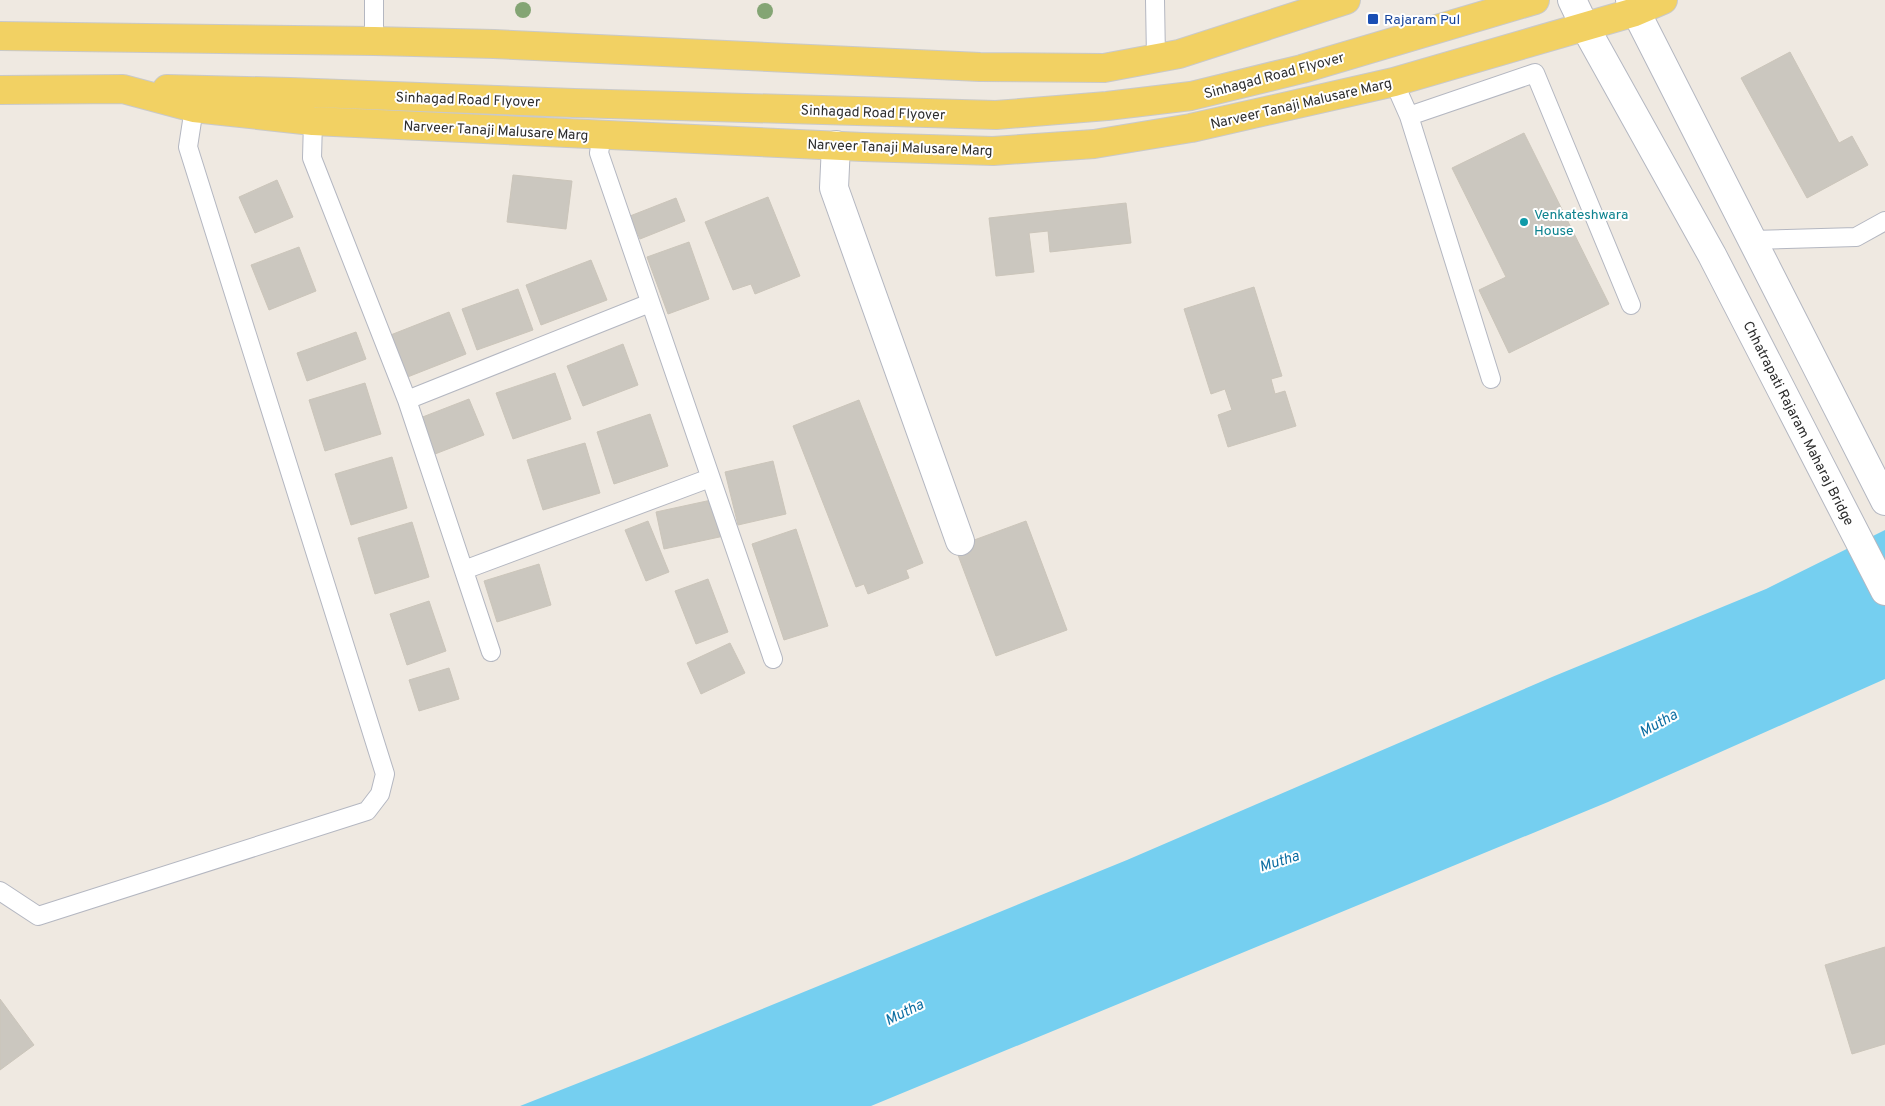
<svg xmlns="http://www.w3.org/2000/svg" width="1885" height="1106" font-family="Overpass,sans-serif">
  <rect width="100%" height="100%" fill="#efe9e1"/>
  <path fill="#75cff0" d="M1885 530V679L1608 802 871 1106H520L642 1058 1127 860 1552 677 1766 589Z"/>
  <path fill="#cbc7bf" stroke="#cbc5ba" d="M1790 52 1839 143 1852 136 1868 165 1807 198 1741 78Z
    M1524 133 1609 304 1509 353 1479 290 1506 277 1452 168Z
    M513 175 572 181 566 229 507 222Z
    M277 180 293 217 255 233 239 197Z
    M768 197 800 276 755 294 751 284 733 290 705 222Z
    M676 198 685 221 640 239 630 216Z
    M1126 203 1131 243 1050 252 1048 231 1029 233 1034 272 996 276 989 218Z
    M689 242 709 299 668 314 647 257Z
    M299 247 316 291 269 310 251 265Z
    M591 260 607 300 541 325 526 285Z
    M1254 287 1282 376 1271 379 1275 394 1285 391 1296 426 1228 447 1218 415 1232 410 1225 389 1211 394 1184 309Z
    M518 289 533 330 477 350 462 309Z
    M449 312 466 354 405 378 388 336Z
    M356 332 366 359 307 381 297 353Z
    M623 344 638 385 583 406 567 366Z
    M555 373 571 419 513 439 496 393Z
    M365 383 381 434 325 451 309 400Z
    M469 399 484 435 435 454 420 418Z
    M859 400 923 563 906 570 909 578 868 594 864 584 856 587 793 426Z
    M650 414 668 466 614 484 597 432Z
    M585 443 600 493 543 510 527 460Z
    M392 457 407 508 351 525 335 474Z
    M773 461 786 514 738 525 725 472Z
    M716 499 724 536 664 549 656 512Z
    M648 521 669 572 646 581 625 530Z
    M1026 521 1067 630 996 656 955 547Z
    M412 522 429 577 375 594 358 538Z
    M796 529 828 626 784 640 752 544Z
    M539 564 551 605 497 622 484 581Z
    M708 579 728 632 696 644 675 591Z
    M429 601 446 651 407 665 390 614Z
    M730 643 745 673 701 694 687 663Z
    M449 668 459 699 419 711 409 680Z
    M1885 947V1044L1852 1054 1825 965Z
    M0 999 34 1045 0 1070Z"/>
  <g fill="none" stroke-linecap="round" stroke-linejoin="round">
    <defs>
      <path id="lane" d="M1155 0 1156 58
        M374 41V0
        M1394 82 1409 116 1491 379
        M1409 116 1535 73 1631 305
        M313 121 312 158 407 400 491 652
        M602 135 599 153 773 659
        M1752 240 1856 237 1885 221
        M407 400 650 303
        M464 570 710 478
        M0 891 38 916 367 811 380 794 385 774 188 147 194 108"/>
      <path id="street" d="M836 145 834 188 960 541"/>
      <path id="secondary" d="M1572 0 1585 27 1712 255 1885 591
        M1630 0 1885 501"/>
      <path id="primary" d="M0 36 374 41 494 44 980 67 1104 68 1179 54 1346 0
        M167 89 290 92 574 103 996 115 1107 106 1191 96 1302 69 1535 0
        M0 90 123 89 194 108 313 121 863 147 993 151 1094 144 1191 128 1394 82 1635 12 1663 0"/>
    </defs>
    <use href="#lane" stroke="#b4b7c1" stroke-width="20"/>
    <use href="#street" stroke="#b4b7c1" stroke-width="30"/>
    <use href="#secondary" stroke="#b4b7c1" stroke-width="30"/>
    <use href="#primary" stroke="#c9c9c9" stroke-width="30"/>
    <use href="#lane" stroke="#fff" stroke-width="18"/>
    <use href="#street" stroke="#fff" stroke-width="28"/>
    <use href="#secondary" stroke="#fff" stroke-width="28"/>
    <use href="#primary" stroke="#f2d163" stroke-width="28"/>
  </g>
  <g fill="#84a574">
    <circle cx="523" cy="10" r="8"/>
    <circle cx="765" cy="11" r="8"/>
  </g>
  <rect fill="#1a4fb4" stroke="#fff" stroke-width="2" x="1367" y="13" width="12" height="12" rx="2.5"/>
  <circle fill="#0f9aa8" stroke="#fff" stroke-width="2" cx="1524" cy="222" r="5"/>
  <g text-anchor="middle" stroke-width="4" stroke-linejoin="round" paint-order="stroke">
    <g font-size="14" fill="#164399" stroke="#fff" text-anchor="start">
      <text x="1384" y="24">Rajaram Pul</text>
    </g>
    <g font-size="14" fill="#2e2e2e" stroke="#fff">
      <text transform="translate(1274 75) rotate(-15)" y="5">Sinhagad Road Flyover</text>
      <text transform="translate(468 99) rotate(2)" y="5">Sinhagad Road Flyover</text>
      <text transform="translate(1301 103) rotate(-13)" y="5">Narveer Tanaji Malusare Marg</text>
      <text transform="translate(873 112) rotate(2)" y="5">Sinhagad Road Flyover</text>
      <text transform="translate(496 130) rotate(3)" y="5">Narveer Tanaji Malusare Marg</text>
      <text transform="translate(900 147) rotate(2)" y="5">Narveer Tanaji Malusare Marg</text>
      <text transform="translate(1799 423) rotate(63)" y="5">Chhatrapati Rajaram Maharaj Bridge</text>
    </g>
    <g font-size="14" fill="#0d838f" stroke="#fff" text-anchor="start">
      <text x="1534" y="219">Venkateshwara<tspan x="1534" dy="16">House</tspan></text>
    </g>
    <g font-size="15" font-style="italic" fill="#0d6fa3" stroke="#fff">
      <text transform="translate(1658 723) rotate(-29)" y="5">Mutha</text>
      <text transform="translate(1279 861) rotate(-17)" y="5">Mutha</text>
      <text transform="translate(904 1012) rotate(-26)" y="5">Mutha</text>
    </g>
  </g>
</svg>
